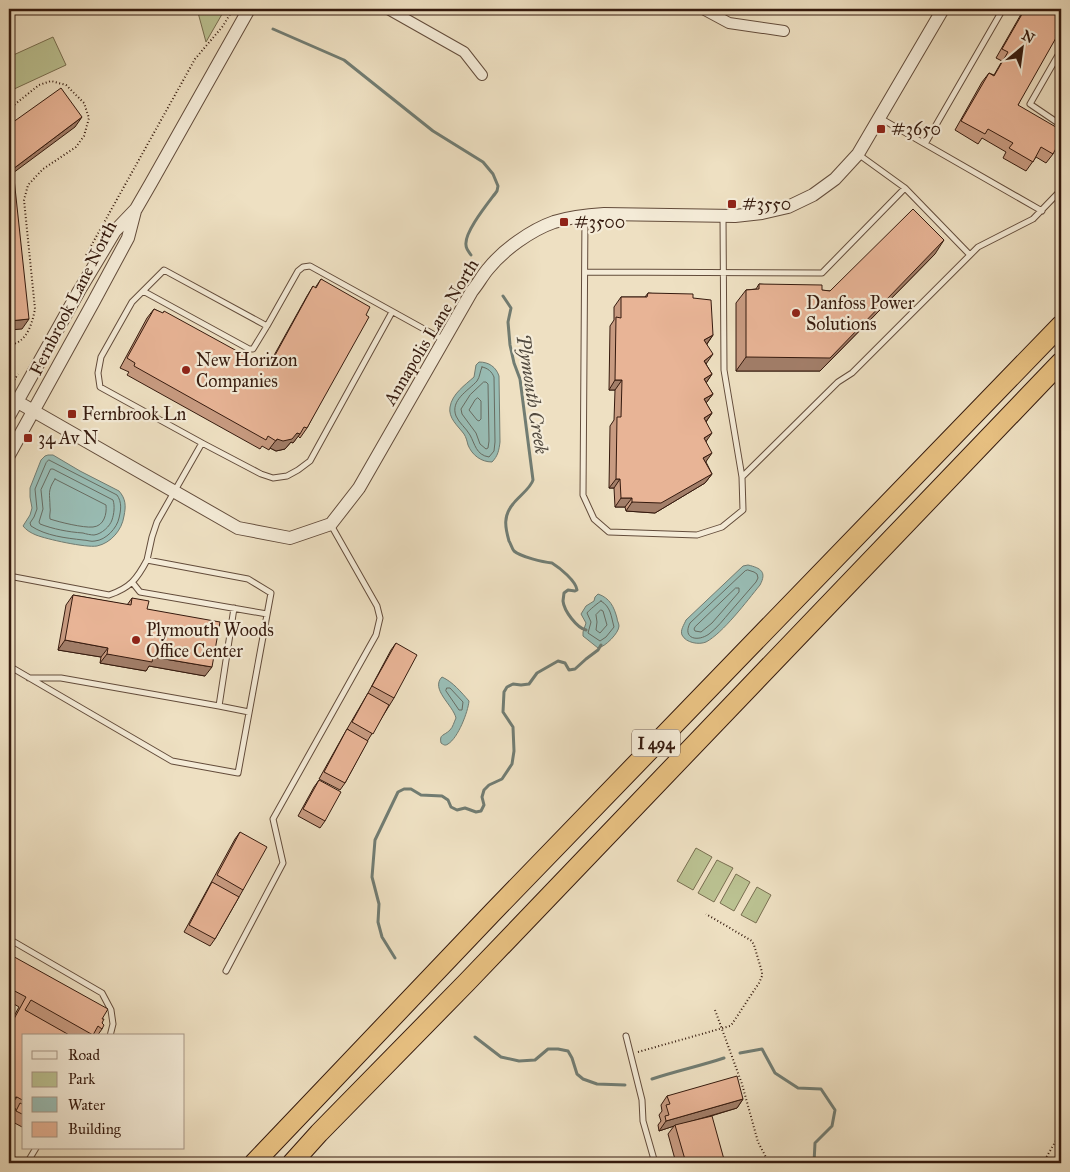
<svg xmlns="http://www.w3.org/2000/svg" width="1070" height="1172" font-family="'IM FELL Great Primer',serif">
  <rect width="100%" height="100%" fill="#eee0c2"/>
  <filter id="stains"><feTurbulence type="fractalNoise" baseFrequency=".004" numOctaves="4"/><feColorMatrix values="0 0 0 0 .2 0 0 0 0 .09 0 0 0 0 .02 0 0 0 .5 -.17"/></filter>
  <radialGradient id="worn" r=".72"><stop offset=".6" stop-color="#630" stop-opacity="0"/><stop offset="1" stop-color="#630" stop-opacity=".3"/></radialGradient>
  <path fill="#bbc292" stroke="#786e50" d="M197 9H225L206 42Z
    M53 37 66 65 12 90 9 84V57Z
    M696 848 712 857 693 890 677 881Z
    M717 860 733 868 714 902 698 893Z
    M736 874 750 882 734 911 720 903Z
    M757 887 771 895 756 923 741 915Z"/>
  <path fill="#99bdb5" stroke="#717c72" d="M479 362C489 362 496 367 499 376L500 442C499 450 498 456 492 462 481 462 472 455 468 445 467 441 466 437 464 434 458 426 448 418 450 407 452 394 465 385 474 377L476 365Z
    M48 455H53L80 471 119 491C126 499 126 506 124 516 122 530 111 543 97 546 86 548 46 539 36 535 31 533 26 530 23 526L30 515 32 508 30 497V488L41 460 45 456Z
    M748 565C761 568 767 572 760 585 747 601 723 633 706 642 699 645 686 643 682 635 680 630 684 625 686 620L743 566Z
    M598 594C610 598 614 607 617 618 617 621 619 623 619 626 619 633 605 647 598 648L583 636V632L586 623 581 614 586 606 594 601 595 597Z
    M442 677C453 682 461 692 469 701 468 712 458 738 448 744 445 746 444 745 441 743 439 734 444 736 450 730 453 727 454 722 456 718 453 705 430 689 442 677Z"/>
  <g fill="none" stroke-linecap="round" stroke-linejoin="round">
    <path stroke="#676c62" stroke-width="1" d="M482 367C488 368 492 372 494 377L495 442 494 451 489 457C476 455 475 444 470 435 466 428 459 423 456 416 450 400 468 391 477 381 480 377 480 371 482 367Z
      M484 382H486L488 384 489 441 488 448 486 449 480 444 476 433 462 414 461 409 470 395Z
      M478 398 481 401V419L479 421 477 420 469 410 475 400Z
      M49 460 117 495C122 502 121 510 119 518 117 528 106 540 95 541 91 542 87 540 83 540 66 538 46 536 31 526L30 523 34 517 37 509 35 489 46 463Z
      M51 469H53L113 500C115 506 114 514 112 520 110 526 102 534 94 535 91 535 86 534 83 533 68 532 53 529 40 524L39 522 43 509 41 490Z
      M55 479 106 505C107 514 104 526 93 527 83 528 59 522 50 519 49 515 51 511 50 507 50 494 47 491 55 479Z
      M748 570 754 572 757 574 758 578 756 582C747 592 739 602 730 612 724 619 717 628 709 634 698 642 682 639 690 623L745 571Z
      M736 588H739V592L712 623 701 632 695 631 694 629 695 627Z
      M601 601C611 607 611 616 614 627L606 637 600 641 588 633 591 622 587 613C588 611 599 602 601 601Z
      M601 610 603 611 607 625 600 633 596 630 597 622 596 615Z
      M447 688H450L463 702 462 710H459L446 691Z"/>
    <path stroke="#717c72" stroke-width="3" d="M273 29 344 60 433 131 483 162 493 174 498 186 497 191C489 202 464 232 466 245 466 249 469 252 471 255
      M503 296 511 308 508 322 510 345 514 363 520 379 533 480C531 488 518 497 513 504 503 516 505 527 509 541 511 544 512 549 514 551 521 557 543 562 552 563 560 568 576 581 577 590L575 591 568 590 564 593C564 593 563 601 563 601 564 611 577 628 586 630
      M395 958 382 937 378 922 379 904 372 877 375 840 398 792 404 789H411L421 795 442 796 448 800 451 807 457 810 465 808 476 812 481 811 484 805 482 797 484 790 489 785 502 779 512 764 514 751 513 727 503 712 504 692 507 687 513 684 521 685 529 684 537 673 558 661 565 663 569 670 575 669 586 659 598 650 601 645
      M475 1037 501 1057 519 1061 535 1060 548 1049H558L568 1051 572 1058 577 1074 583 1079 597 1084 625 1085
      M740 1053 762 1049 775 1073 798 1088 821 1089 835 1110 832 1126 815 1143 814 1163
      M652 1079C676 1071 700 1066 724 1058"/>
    <defs>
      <path id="service" d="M1003 9 925 144 1042 211
        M1061 50 1030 104 1061 125
        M880 118 925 144
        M858 154 905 188 970 255 978 247 1033 219 1061 190
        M585 216 583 495 594 519 609 532 697 535 722 527 743 510 742 477 838 382 852 373 970 255
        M723 216 724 370 742 477
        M585 272 822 273 905 188
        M143 291 249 349H253L267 326
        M202 443 261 474 273 478 287 476 298 470 310 461 392 312
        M9 576 109 595C130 588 137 579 147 560
        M132 582 140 592 267 614
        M234 608 219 706 249 712
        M9 666 172 761 238 773 271 593 248 579 147 560 152 537 157 522 202 443 100 387 98 373 101 357 132 302 164 270 267 326 298 271 303 267 310 266 442 339
        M29 678H61L219 706
        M9 939 102 993 111 1010 113 1024 110 1036
        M226 971 283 863 273 819 376 635 380 618 377 606 331 525
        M626 1036 642 1100 643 1121 655 1163
        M9 1157 20 1163
        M27 1163 36 1148"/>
      <path id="minor" d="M388 9 464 52 482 75
        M703 9 729 23 784 31"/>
      <path id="tertiary" d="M9 397 238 528 290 538 331 524 359 488 472 291C478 284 482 276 488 269 503 250 531 230 554 222 570 217 587 215 604 214L735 216 762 213 788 207 813 195 835 179 858 154 943 9
        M9 416 79 291 115 231 136 209 151 183 249 9
        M9 455 94 301 128 238 135 211
        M1059 1163 1061 1160"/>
      <path id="motorway" d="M254 1163 493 912 1061 325
        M292 1163 319 1133 467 982 1061 362"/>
    </defs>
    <use href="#service" stroke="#634c3b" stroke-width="7"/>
    <use href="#minor" stroke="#634c3b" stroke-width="12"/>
    <use href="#tertiary" stroke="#634c3b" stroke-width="14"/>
    <use href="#motorway" stroke="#351a0e" stroke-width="21"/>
    <path stroke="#351a0e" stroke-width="2" stroke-dasharray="1 2.5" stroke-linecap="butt" d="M9 109 39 85 51 81 66 85 84 103 89 118 84 136 76 147 43 169 28 185 24 200 35 309C32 324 27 343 9 345
      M86 255 195 59 223 26 233 9
      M9 376 16 377 18 374
      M11 386 16 377
      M715 1010 742 1084 758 1142 769 1163
      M638 1052 730 1026 732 1024 759 983 762 976V972L754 945 752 941 706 914
      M1043 1163 1061 1132"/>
    <use href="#service" stroke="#f4ebd7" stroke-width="5"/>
    <use href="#minor" stroke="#f4ebd7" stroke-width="10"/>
    <use href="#tertiary" stroke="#f4ebd7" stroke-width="12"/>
    <use href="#motorway" stroke="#e7c081" stroke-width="19"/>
  </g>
  <path fill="#c89b81" stroke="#351a0e" d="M1024 9H1061L1018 105 1053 154 1046 163 1036 157 1026 171 1003 158 1006 152 982 138 978 144 955 130 982 82 989 73 994 75 1002 61 996 58Z
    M935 254 820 371H736V303L746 290 756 289 759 284 830 291Z
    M321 279 366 315 307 428 300 438 298 436 293 443 291 442 285 449 276 451 270 448 269 450 262 446 260 449 127 375 129 372 120 368 147 318 154 309 267 368 307 296 313 286 315 288Z
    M648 293 693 298 713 335 707 344 706 364 712 374 706 383 713 394 706 403 712 413 706 422V462L712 474 705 483 655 513 626 511 625 507H615L614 488H609L610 426 614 420 615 390H609L610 326 614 320V307L621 297H645Z
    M73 595 127 605 132 598 147 609 205 676 149 666 146 671 100 663 101 657 58 650 66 605Z
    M396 643 394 698 368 740 345 783 340 790 319 779 343 736 347 729 350 731 347 729 368 693 391 650Z
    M319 780 325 821 320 828 298 816 314 787Z
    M240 832 243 890 215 939 210 946 184 932 235 839Z
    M9 954 102 1019V1029L97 1036H24V1128L9 1120 16 1109 10 1106 9 1107V1025L19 1007 9 1001Z
    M667 1096 743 1099 737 1108 708 1117 725 1163H676L668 1134 674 1126 659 1131 658 1125 661 1121 659 1115 662 1111 661 1105Z"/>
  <path fill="#a27e69" stroke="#351a0e" d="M82 117 75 127 9 176 13 169Z
    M944 240 935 254 820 371H736L746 357Z
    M29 319 22 329 9 330V321Z
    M713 335 706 345 704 340Z
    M713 354 706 364 704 361Z
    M712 374 706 383 704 379Z
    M615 380H622L615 390H609Z
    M713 394 706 403 704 399Z
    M712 413 705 423 704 418Z
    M297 433 300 434 293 443 291 442 285 449 276 451 270 448 277 439Z
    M712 433 705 443 704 438Z
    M712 453 705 463 703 458Z
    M712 474 705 483 655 513 626 511 632 502Z
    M616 479H620L614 488H609Z
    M621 498H632L625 507H615Z
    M65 640 108 648 101 657 58 650Z
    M107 654 153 657 212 667 205 676 149 666 146 671 100 663Z
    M17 1097 10 1106 9 1107V1102L11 1098Z
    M743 1099 737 1108 675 1126V1125L674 1126 659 1131 666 1121Z"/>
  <path fill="#e8b496" stroke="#351a0e" d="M1025 9H1061V29L1018 105 1061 130V139L1053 154 1041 147 1033 162 1009 148 1013 143 988 129 985 134 961 121 989 73 994 76 1008 52 1002 49Z
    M61 88 82 117 13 169 29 319 9 321V125Z
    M913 209 944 240 830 358 746 357V290L759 289V284L822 285V290L830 291Z
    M321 279 370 307 366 315 369 317 307 428 304 427 300 434 297 433 292 439 283 441 277 439 276 441 268 436 266 440 134 366 135 363 127 358 154 309 163 313 164 311 268 368 313 286 316 288Z
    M648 293 693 294V298L711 300 713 335 704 340 713 354 704 361 712 374 704 379 713 394 704 399 712 413 704 418 712 433 704 438 712 453 703 458 712 474 661 503 632 502V498H621L620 479H616L617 417H621L622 380H615L616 317 621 318V297H647Z
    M73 595 131 605 132 598 149 601 147 609 220 622 212 667 153 657 152 662 107 654 108 648 65 640Z
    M396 643 417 655 394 698 372 686Z
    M368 693 389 705 373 734 352 722Z
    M347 729 368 741 345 783 324 772Z
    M319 780 341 792 325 821 303 809Z
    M240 832 267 847 243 890 217 875Z
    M212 882 239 897 215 939 189 925Z
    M9 954 108 1009 102 1019H104L102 1023 104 1025 102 1029 98 1026 93 1035 31 1000 25 1010 71 1036H24V1101L17 1097 11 1098 9 1103V1028L26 997 9 988Z
    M737 1076 743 1099 666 1121 665 1116 669 1115 666 1105 670 1104 667 1096Z
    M20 1103 24 1105V1115L16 1111Z
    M712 1116 725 1163H686L675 1125Z"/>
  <g fill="#8f2418" stroke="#f4ebd7" stroke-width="2">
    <rect x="876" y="124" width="10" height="10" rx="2.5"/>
    <rect x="727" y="199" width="10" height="10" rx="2.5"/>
    <rect x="559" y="217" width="10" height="10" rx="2.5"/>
    <circle cx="796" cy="313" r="5"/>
    <circle cx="186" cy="370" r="5"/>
    <rect x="67" y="409" width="10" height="10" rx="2.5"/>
    <rect x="23" y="433" width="10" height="10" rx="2.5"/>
    <circle cx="136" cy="640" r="5"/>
  </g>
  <g text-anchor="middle" stroke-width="4.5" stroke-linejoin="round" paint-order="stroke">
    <rect fill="#f4ebd7" stroke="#6e594a" stroke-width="1" x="632" y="729.5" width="48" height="27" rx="4"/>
    <g font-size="16" font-weight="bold" fill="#351a0e">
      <text x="656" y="749">I 494</text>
    </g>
    <g font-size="18" fill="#351a0e" stroke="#f4ebd7" text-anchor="start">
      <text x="891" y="135">#3650</text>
      <text x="742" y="210">#3550</text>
      <text x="574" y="228">#3500</text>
      <text x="806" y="309">Danfoss Power<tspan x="806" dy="21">Solutions</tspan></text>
      <text x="196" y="366">New Horizon<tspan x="196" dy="21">Companies</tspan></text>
      <text x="82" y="420">Fernbrook Ln</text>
      <text x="38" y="444">34 Av N</text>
      <text x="146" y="636">Plymouth Woods<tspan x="146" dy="21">Office Center</tspan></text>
    </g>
    <g font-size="18" fill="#351a0e" stroke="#f4ebd7">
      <text transform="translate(73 298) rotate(-63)" y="6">Fernbrook Lane North</text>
      <text transform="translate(431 332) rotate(-59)" y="6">Annapolis Lane North</text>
    </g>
    <g font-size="19" font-style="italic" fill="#534b40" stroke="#f4ebd7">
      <text transform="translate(533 394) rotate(81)" y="7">Plymouth Creek</text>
    </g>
  </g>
  <rect width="1070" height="1172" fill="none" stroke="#eee0c2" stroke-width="30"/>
  <rect x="10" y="10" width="1050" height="1152" fill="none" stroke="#351a0e" stroke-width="2.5"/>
  <rect x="15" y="15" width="1040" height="1142" fill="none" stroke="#351a0e"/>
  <rect x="22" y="1034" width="162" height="115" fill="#f4ebd7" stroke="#a89787"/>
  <rect x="32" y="1051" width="25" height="8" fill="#f4ebd7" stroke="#a89787"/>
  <text x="68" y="1060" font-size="15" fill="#351a0e">Road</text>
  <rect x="32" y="1072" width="25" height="15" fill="#bbc292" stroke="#a89787"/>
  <text x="68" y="1084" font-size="15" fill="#351a0e">Park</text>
  <rect x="32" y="1097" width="25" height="15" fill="#99bdb5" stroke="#a89787"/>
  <text x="68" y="1110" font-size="15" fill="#351a0e">Water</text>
  <rect x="32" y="1122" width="25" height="15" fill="#e8b496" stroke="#a89787"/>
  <text x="68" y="1134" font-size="15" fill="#351a0e">Building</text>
  <g transform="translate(1022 48) rotate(29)" stroke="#f4ebd7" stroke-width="4" paint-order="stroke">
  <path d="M0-4L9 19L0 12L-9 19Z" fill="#351a0e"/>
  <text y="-8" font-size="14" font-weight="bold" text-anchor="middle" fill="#351a0e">N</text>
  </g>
  <rect width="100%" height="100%" filter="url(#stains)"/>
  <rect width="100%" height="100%" fill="url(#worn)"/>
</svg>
